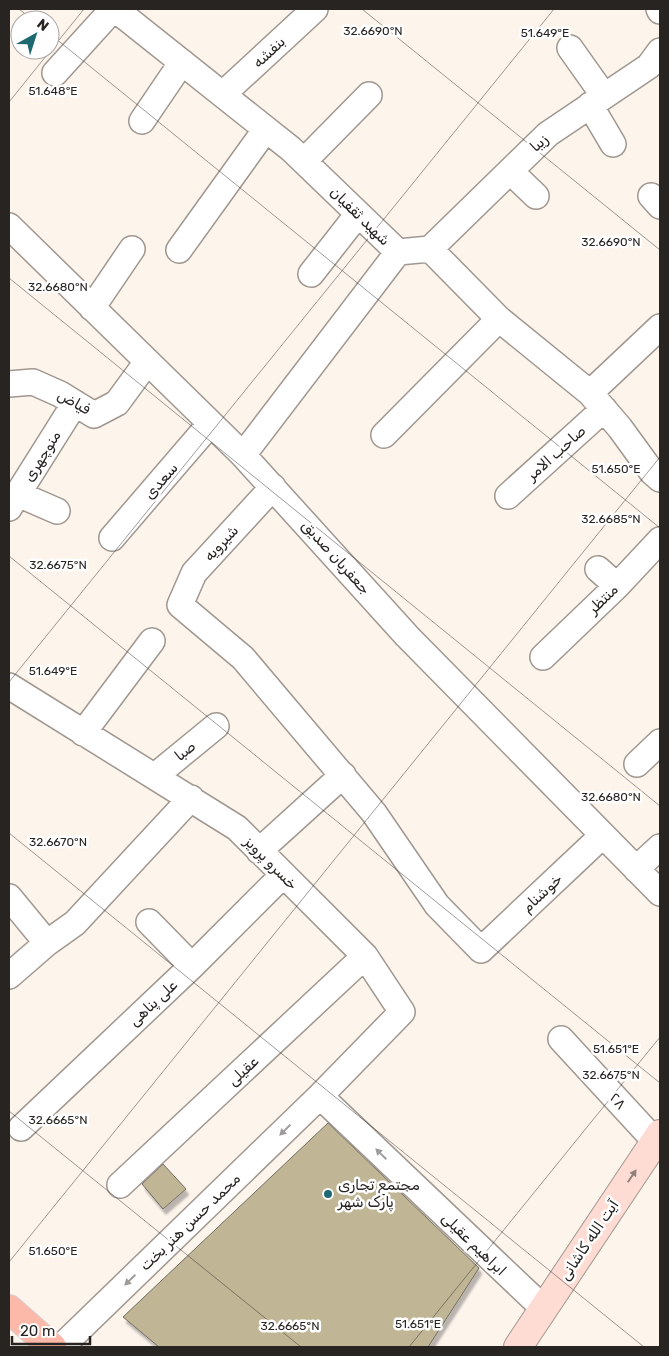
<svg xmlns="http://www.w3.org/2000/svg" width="669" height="1356" font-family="Rubik,Cairo,sans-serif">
  <defs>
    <filter id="shadow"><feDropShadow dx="3" dy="5.5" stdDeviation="1" flood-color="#0004"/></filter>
  </defs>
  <rect width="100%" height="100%" fill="#fdf4ec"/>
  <path fill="#c0b595" stroke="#6f6c63" filter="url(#shadow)" d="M328 1123 479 1268 428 1347H159L123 1317Z
    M163 1164 186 1189 163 1209 142 1184Z"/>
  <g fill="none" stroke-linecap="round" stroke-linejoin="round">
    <defs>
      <path id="street" d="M115 9 291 149 398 252 430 249 499 319 590 393 620 428 652 472 660 479
        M659 9 660 11
        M570 48 604 96
        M55 73 113 9
        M223 94 315 9
        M590 105 613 144
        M142 121 182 62
        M304 161 369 95
        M510 171 536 196
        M651 196 660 206
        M9 226 243 455 407 636 660 893
        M430 249 548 134 649 66 660 51
        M179 250 266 129
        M311 274 358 214
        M92 308 132 249
        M9 384 33 382 60 394 94 415 117 403 147 362
        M590 393 660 327
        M384 435 499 319
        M243 455 398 252
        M273 487 194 573 180 605 243 658 374 813 437 905 481 950 603 835
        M18 494 57 511
        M508 496 604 409
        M9 508 75 403
        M112 538 210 424
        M598 569 617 586
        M543 657 617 586 660 540
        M9 686 237 828 365 956 402 1012 320 1096 61 1347
        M83 733 152 641
        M637 764 660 742
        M155 776 216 726
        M259 851 343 775
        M636 869 660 847
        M9 897 47 943
        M149 922 192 966
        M9 976 47 943 75 923 191 798
        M561 1039 655 1141
        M320 1096 543 1308
        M21 1128 192 966 283 875
        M120 1185 365 956"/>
      <path id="secondary" d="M518 1347 660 1134"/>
      <path id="primary" d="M9 1309 52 1347"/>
    </defs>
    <use href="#street" stroke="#9f9790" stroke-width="28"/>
    <use href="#secondary" stroke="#9f9790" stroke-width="30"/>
    <use href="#primary" stroke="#d4d3d3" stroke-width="30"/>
    <use href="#street" stroke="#fff" stroke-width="25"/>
    <use href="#secondary" stroke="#fedcd4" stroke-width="28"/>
    <use href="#primary" stroke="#fcb9a9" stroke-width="28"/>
  </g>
  <defs><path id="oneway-solid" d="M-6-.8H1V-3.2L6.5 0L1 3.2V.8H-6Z" transform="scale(1.25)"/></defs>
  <g fill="#9e9c9b">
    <use href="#oneway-solid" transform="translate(285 1130) rotate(136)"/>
    <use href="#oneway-solid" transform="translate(381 1154) rotate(-136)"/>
    <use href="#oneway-solid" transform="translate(130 1280) rotate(136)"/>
  </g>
  <use fill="#92807a" href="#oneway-solid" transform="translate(632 1176) rotate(-56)"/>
  <path fill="none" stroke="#272421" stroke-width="1" stroke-opacity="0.45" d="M19 9 33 20M362 9 660 250M50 34 660 528M9 102 84 9M9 278 660 806M9 556 660 1083M9 682 554 9M9 833 644 1347M9 1111 301 1347M9 1262 660 457M409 1347 660 1037"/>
  <circle fill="#1e6971" stroke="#fff" stroke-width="2" cx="328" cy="1194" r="5"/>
  <g text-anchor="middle" stroke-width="5" stroke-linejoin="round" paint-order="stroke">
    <g font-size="15" fill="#272421" stroke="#fff">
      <text transform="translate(269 52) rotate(-43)" y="5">بنفشه</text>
      <text transform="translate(539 143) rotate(-43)" y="5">زیبا</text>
      <text transform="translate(360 216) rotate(44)" y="5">شهید ثقفیان</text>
      <text transform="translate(74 402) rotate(29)" y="5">فیاض</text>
      <text transform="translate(556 453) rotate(-42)" y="5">صاحب الامر</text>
      <text transform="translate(42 456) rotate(-58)" y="5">منوچهری</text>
      <text transform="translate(161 481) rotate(-49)" y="5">سعدی</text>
      <text transform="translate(221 543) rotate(-47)" y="5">شیرویه</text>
      <text transform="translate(336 557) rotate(48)" y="5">جعفریان صدیق</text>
      <text transform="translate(603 599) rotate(-44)" y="5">منتظر</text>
      <text transform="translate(185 751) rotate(-39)" y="5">صبا</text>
      <text transform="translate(271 863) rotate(45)" y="5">خسرو پرویز</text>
      <text transform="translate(542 893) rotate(-43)" y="5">خوشنام</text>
      <text transform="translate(153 1003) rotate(-43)" y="5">علی پناهی</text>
      <text transform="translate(243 1071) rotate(-43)" y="5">عقیلی</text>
      <text transform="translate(618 1101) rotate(48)" y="5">۲۸</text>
      <text transform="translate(190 1222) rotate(-44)" y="5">محمد حسن هنر بخت</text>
      <text transform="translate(589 1240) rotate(-56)" y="5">آیت الله کاشانی</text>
      <text transform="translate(474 1244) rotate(44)" y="5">ابراهیم عقیلی</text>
    </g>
    <g font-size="15" fill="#272421" stroke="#fff" text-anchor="start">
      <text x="338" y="1190">مجتمع تجاری<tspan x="338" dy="17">پارک شهر</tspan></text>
    </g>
  </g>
  <g font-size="12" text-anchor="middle" fill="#272421" stroke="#fff" stroke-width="5" stroke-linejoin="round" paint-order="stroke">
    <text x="373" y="35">32.6690°N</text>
    <text x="545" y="37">51.649°E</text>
    <text x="53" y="95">51.648°E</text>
    <text x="611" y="246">32.6690°N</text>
    <text x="58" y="291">32.6680°N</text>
    <text x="616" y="473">51.650°E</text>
    <text x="611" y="523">32.6685°N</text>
    <text x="58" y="569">32.6675°N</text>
    <text x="53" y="675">51.649°E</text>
    <text x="611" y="801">32.6680°N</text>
    <text x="58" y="846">32.6670°N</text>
    <text x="616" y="1053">51.651°E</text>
    <text x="611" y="1079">32.6675°N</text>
    <text x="58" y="1124">32.6665°N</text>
    <text x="53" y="1255">51.650°E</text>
    <text x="418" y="1328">51.651°E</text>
    <text x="290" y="1330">32.6665°N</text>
  </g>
  <rect width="669" height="1356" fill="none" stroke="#272421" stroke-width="20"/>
  <g transform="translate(35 35) rotate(39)"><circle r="24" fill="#ffffff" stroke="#a9a7a6"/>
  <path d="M0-4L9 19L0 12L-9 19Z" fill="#1e6971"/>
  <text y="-8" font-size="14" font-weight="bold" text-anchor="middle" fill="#272421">N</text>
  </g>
  <path d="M12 1336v8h78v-8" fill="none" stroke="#272421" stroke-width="2.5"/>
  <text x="20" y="1336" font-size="15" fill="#272421" stroke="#ffffff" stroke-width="4" paint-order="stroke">20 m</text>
</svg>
